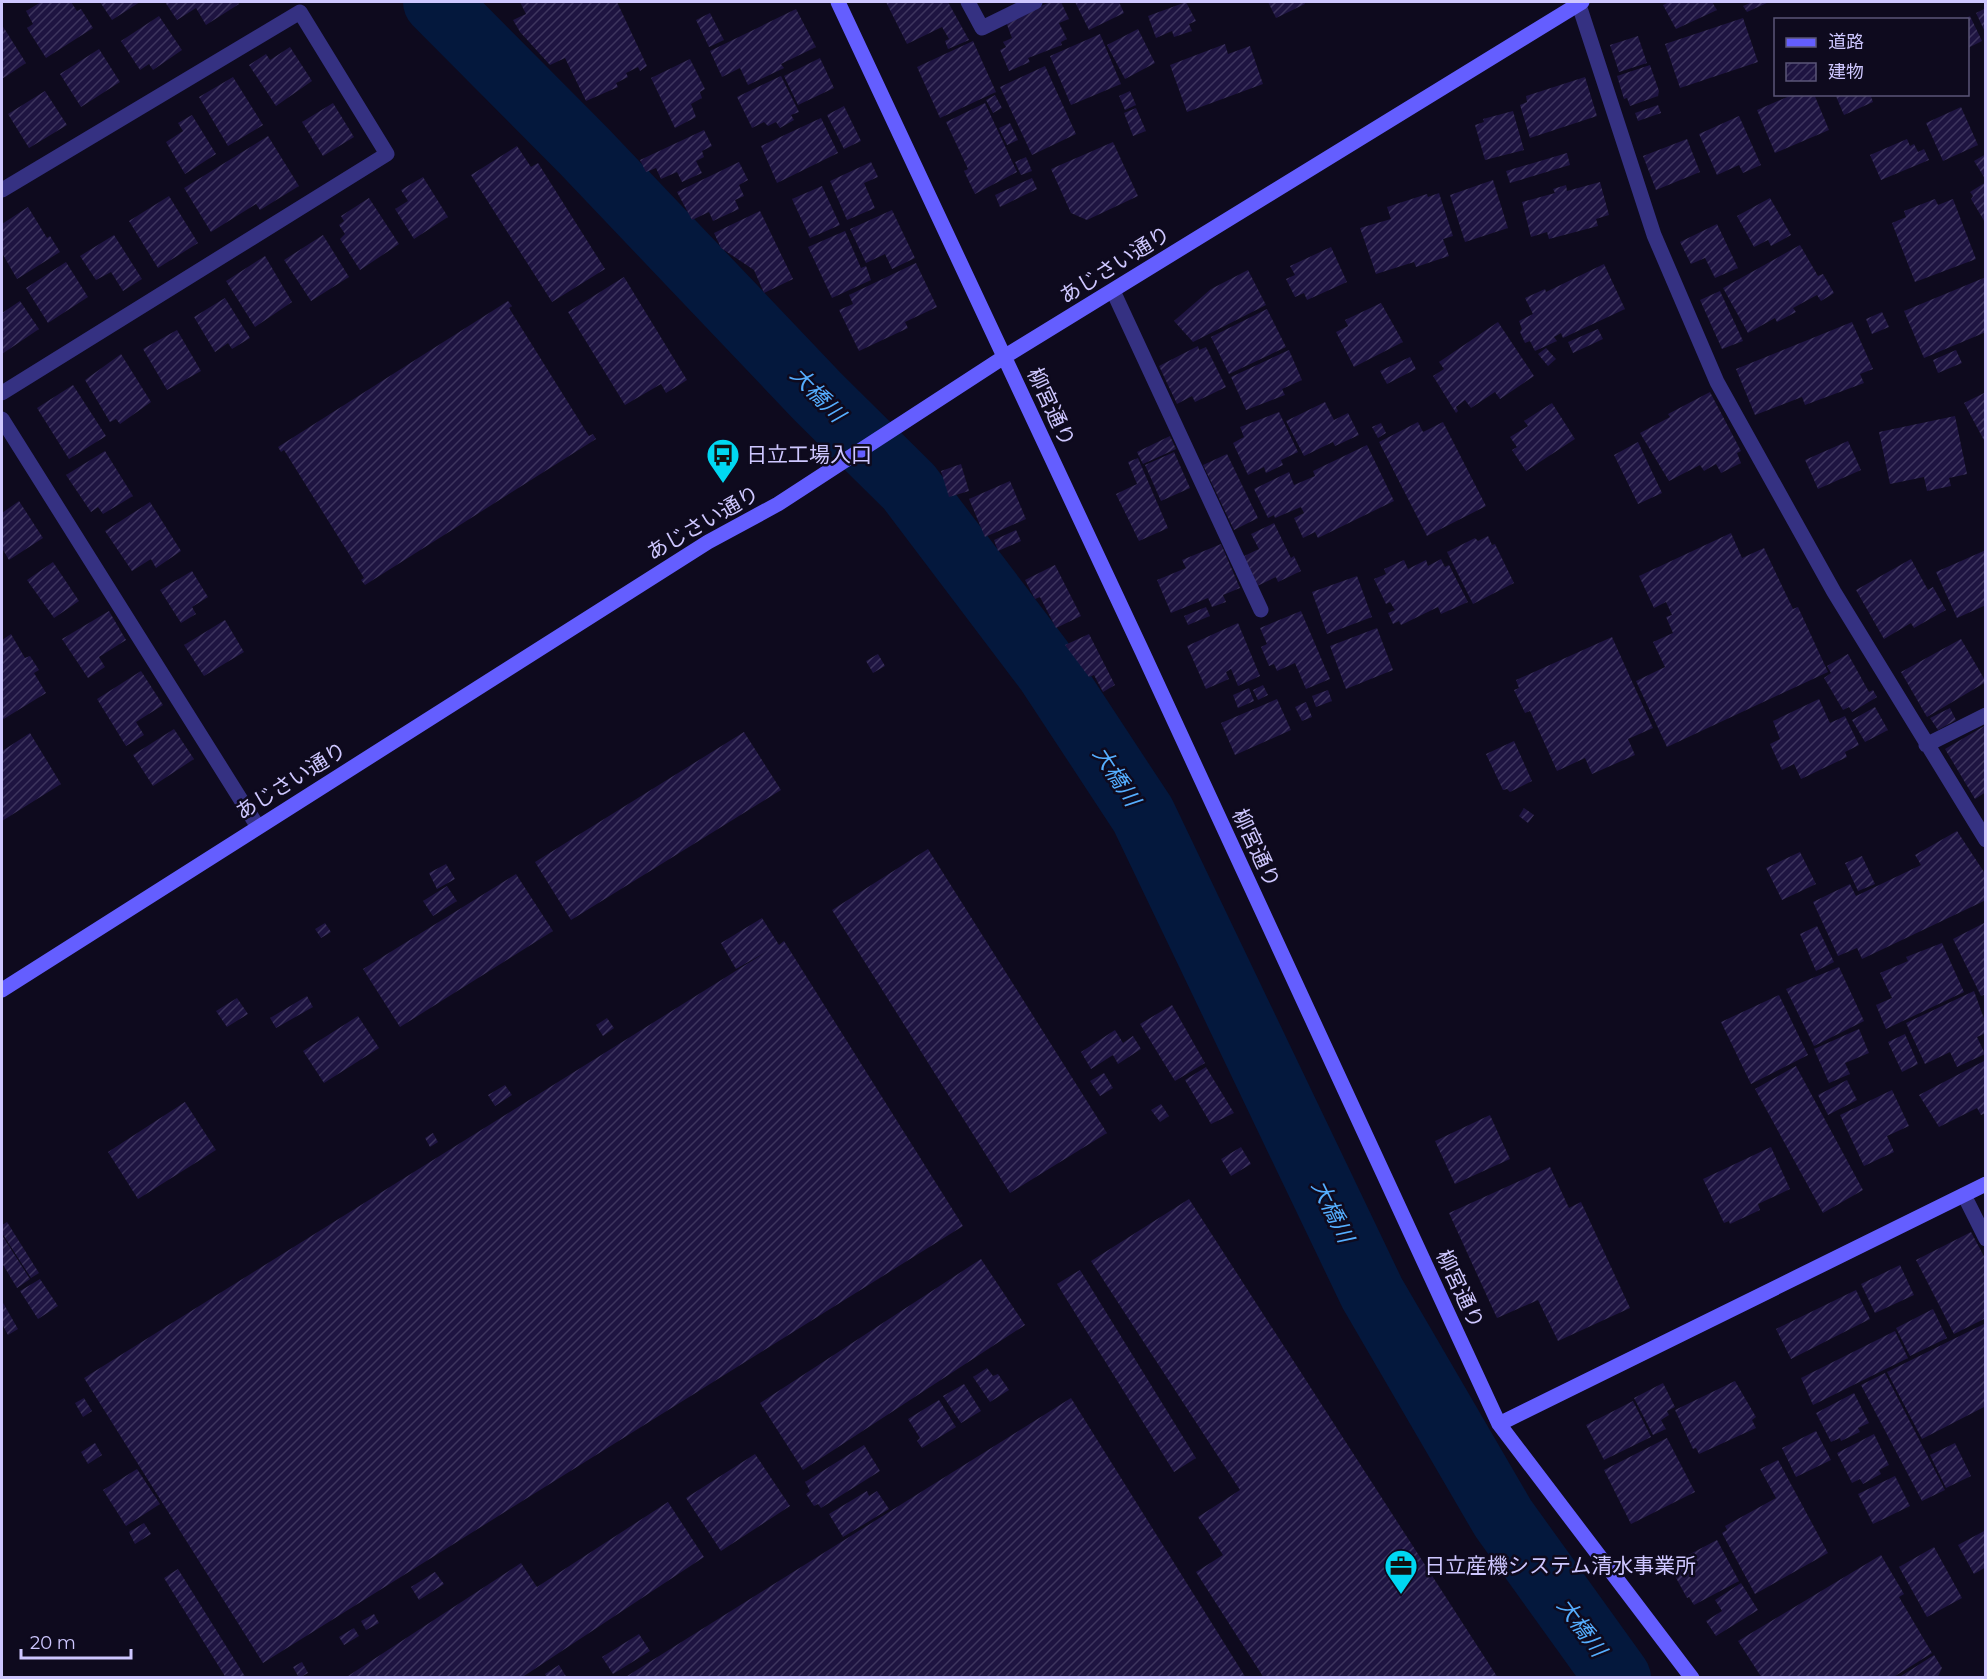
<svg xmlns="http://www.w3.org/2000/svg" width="1987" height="1679" font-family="Montserrat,'Noto Sans JP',sans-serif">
  <defs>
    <pattern id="building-hatch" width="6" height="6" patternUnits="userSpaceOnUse" patternTransform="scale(1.5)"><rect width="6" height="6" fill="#1e1441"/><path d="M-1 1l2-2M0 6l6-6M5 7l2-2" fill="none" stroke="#3e355e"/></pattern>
  </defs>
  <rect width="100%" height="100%" fill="#0e0a1e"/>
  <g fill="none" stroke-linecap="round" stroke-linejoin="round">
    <path stroke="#04183d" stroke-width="66" d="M436 2 584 151 818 397 909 487 1049 672 1143 815 1372 1293 1503 1518 1618 1678"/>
  </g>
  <path fill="url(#building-hatch)" d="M41 2H71L77 11 81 9 93 28 46 58 27 28 33 24 26 11Z
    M100 2H140L112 20Z
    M165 2H237L239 4 206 25 196 8 177 20Z
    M520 2H617L647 66 640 71 638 67 626 73 628 77 616 83 618 87 586 101 565 58 550 65 520 32 513 20 526 14Z
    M886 2H948L969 40 948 49 945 41 949 39 942 27 907 44Z
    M1050 2H1061L1069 19 1059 23 1067 39 1061 42 1062 45 1028 58 1030 62 1009 71 1000 50 1006 47 1003 42 1012 38 1006 22Z
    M1075 2H1119L1124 13 1089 30Z
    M1186 2 1196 21 1189 24 1192 31 1174 37 1172 31 1156 38 1148 16Z
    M1268 2H1304L1305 4 1276 18Z
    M1669 2H1712L1717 10 1676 29 1663 5Z
    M1752 2H1769L1747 12 1743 6Z
    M1986 8V34L1976 13Z
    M796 9 816 47 781 64 784 68 748 85 740 68 722 77 710 51Z
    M710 13 724 40 709 47 696 20Z
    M159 16 182 50 153 70 149 64 140 70 121 41Z
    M1970 16 1982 41 1968 48V20H1962Z
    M1743 18 1758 62 1680 88 1665 44Z
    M2 25 26 63 2 79Z
    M1138 29 1155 63 1125 79 1107 45Z
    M1100 34 1121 84 1071 105 1050 56Z
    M1638 36 1647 63 1619 72 1610 45Z
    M973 41 996 92 940 118 917 67Z
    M1225 44 1228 54 1250 46 1263 84 1187 112 1170 65Z
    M290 47 312 81 276 106 249 65 266 54 270 60Z
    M99 49 120 82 81 107 60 74Z
    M820 58 834 88 798 105 784 76Z
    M690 59 705 89 700 92 702 98 691 104 696 117 675 128 651 78Z
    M1650 65 1659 91 1658 96 1630 106 1627 98 1624 99 1617 76Z
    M1045 66 1076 134 1032 155 1000 87Z
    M781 76 799 112 791 115 794 120 780 128 776 122 768 126 764 122 752 128 737 97Z
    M233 77 263 125 228 146 199 97Z
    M1585 77 1597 116 1530 138 1520 105 1527 102 1526 96Z
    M45 91 67 125 29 148 8 114Z
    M1130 91 1136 105 1125 110 1119 96Z
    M1794 94H1814L1829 130 1775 153 1757 110Z
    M1835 94H1870L1873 102 1844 115Z
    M995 95 1002 108 993 113 986 100Z
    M333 103 354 137 323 156 302 122Z
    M985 103 1017 172 975 194 964 171 968 169 946 122Z
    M1658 105 1661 113 1638 121 1635 113Z
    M844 106 861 141 844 149 827 115Z
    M1961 107 1978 145 1943 161 1926 123Z
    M1136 108 1146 131 1133 136 1124 113Z
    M1513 111 1524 150 1485 160 1475 125 1484 122 1483 119Z
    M192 115 216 154 185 174 166 142 183 131 178 123Z
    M1739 116 1761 165 1743 173 1739 165 1717 175 1699 134Z
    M821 118 838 153 777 183 761 146Z
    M1010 123 1018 140 1007 145 999 128Z
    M704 130 712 146 702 151 704 157 696 161 702 173 682 182 677 172 661 179 656 168 646 172 640 160Z
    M268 136 299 186 260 210 256 204 211 232 184 188Z
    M1687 139 1700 172 1656 190 1643 156Z
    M1907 139 1910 146 1914 144 1918 152 1924 149 1929 160 1881 180 1870 155Z
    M1113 142 1138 196 1087 220 1071 213 1051 169Z
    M517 146 531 167 538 163 605 269 552 302 471 175Z
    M1567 153 1570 165 1510 183 1506 171Z
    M1986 154V176L1984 177 1974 161Z
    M1026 157 1032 171 1021 175 1015 162Z
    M739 162 748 180 739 185 744 196 735 200 739 209 713 221 709 212 692 220 677 192Z
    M871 162 878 177 864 183 875 208 847 220 830 181Z
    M423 177 448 217 414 239 395 209 408 201 401 190Z
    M1032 178 1037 189 1000 207 995 195Z
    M1493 180 1508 228 1465 242 1450 195Z
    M1600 182 1609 215 1596 219 1598 226 1549 239 1547 232 1531 237 1522 202 1555 193 1553 189 1566 185 1567 191Z
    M1986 182V224L1971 199 1973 196 1970 192Z
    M822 186 840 225 810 238 792 199Z
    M1439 193 1453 236 1443 239 1449 256 1416 267 1414 262 1376 274 1360 228 1391 219 1387 207 1427 194 1428 197Z
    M169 196 198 243 158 268 129 221Z
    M369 198 399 244 360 270 340 239 345 234 339 225 344 221 341 216Z
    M1770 198 1791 235 1771 246 1768 240 1754 247 1737 216Z
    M1935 199 1938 205 1953 199 1976 259 1915 282 1892 223 1906 217 1904 211Z
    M28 207 47 238 50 236 60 252 17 279 2 253V224Z
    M892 210 915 258 892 269 885 254 866 263 850 229Z
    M760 211 793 279 764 293 754 270 721 248 714 233Z
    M1717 224 1738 268 1715 278 1705 258 1691 264 1680 242Z
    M845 231 861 268 866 266 871 280 832 298 808 247Z
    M114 235 142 279 123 291 111 272 96 280 80 256Z
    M323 235 349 277 311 301 284 260Z
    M1800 245 1818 276 1823 274 1834 293 1821 301 1817 295 1793 308 1796 312 1777 322 1775 318 1748 333 1723 288Z
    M1331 247 1347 282 1307 300 1304 293 1295 297 1286 279 1295 275 1290 266Z
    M265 256 292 302 255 327 226 281Z
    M66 262 88 297 48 323 26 288Z
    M916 263 937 307 905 322 908 328 859 351 839 310 853 304 849 295Z
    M1604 264 1625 309 1563 338 1561 333 1554 337 1557 341 1535 351 1530 341 1525 343 1520 332 1522 329 1519 321 1533 314 1525 298 1545 289 1546 292Z
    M1248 270 1266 305 1193 342 1174 321 1211 289Z
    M624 277 687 380 666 393 661 384 625 405 568 312Z
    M1986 277V332L1924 358 1904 311Z
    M1720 291 1743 341 1722 349 1700 300Z
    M225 298 250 338 232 349 228 343 215 352 194 317Z
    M20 301 39 329 2 354V313Z
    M508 301 512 306 509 308 589 436 593 434 596 439 365 585 361 580 364 578 284 450 281 452 278 447Z
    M1381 303 1403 342 1354 367 1336 332 1348 326 1345 320Z
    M1267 309 1286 347 1229 374 1211 337Z
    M1882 312 1889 327 1872 334 1866 319Z
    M1498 322 1534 376 1500 399 1495 392 1471 408 1465 400 1456 407 1458 411 1456 413 1433 376 1444 369 1439 362Z
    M1852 322 1873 369 1860 374 1864 383 1805 405 1802 397 1755 415 1736 369Z
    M1598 329 1603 339 1573 353 1568 342Z
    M177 330 201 371 167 390 143 349Z
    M1198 346 1199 350 1206 347 1226 387 1195 402 1192 396 1177 404 1159 366Z
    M1546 348 1556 359 1548 366 1538 354Z
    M1289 350 1302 380 1282 389 1285 395 1246 410 1231 377Z
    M1956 350 1962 363 1938 373 1933 360Z
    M121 354 151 402 120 424 116 419 110 422 85 380Z
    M1410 357 1416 369 1387 384 1380 371Z
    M73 385 106 436 69 459 37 408Z
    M1710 392 1741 451 1737 453 1741 463 1721 473 1716 464 1704 471 1700 465 1669 481 1640 433 1670 417 1668 414Z
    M1986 392V444L1964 403Z
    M1325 402 1334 420 1348 413 1359 435 1335 446 1333 442 1304 456 1286 421Z
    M1552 403 1575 439 1526 471 1512 450 1517 447 1510 437 1528 426 1524 421Z
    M1279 412 1298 452 1281 460 1283 465 1266 473 1264 467 1248 475 1233 443 1244 437 1240 427Z
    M1955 416 1967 474 1949 478 1951 486 1927 491 1924 477 1890 484 1879 432Z
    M1418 422 1423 432 1443 422 1486 506 1427 536 1379 442Z
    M1381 423 1386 433 1378 438 1372 427Z
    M1170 436 1176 449 1143 464 1137 452Z
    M1848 441 1861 470 1818 489 1805 460Z
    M1638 442 1662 493 1638 504 1614 455Z
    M1367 445 1394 501 1318 538 1315 532 1303 538 1294 518 1304 513 1301 507 1275 518 1274 515 1268 518 1254 489 1289 472 1294 485 1315 476 1313 471Z
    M105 451 133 496 103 514 98 507 91 512 66 475Z
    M1174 452 1190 488 1161 501 1145 465Z
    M1227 454 1258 518 1234 530 1203 465Z
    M1138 458 1168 528 1139 541 1116 494 1137 484 1128 462Z
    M961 464 969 491 949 497 941 471Z
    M1010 481 1026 519 985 537 969 499Z
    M19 501 43 538 9 560 2 548V513Z
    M150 502 181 551 156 568 151 559 132 571 105 531Z
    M1274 523 1291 558 1294 556 1301 571 1278 582 1276 577 1255 587 1242 557 1259 549 1251 534Z
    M1016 530 1021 541 998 551 994 540Z
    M1731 533 1742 558 1764 548 1793 609 1798 607 1828 672 1667 747 1636 681 1665 667 1653 642 1673 633 1666 617 1672 615 1666 602 1654 608 1639 576Z
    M1488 536 1492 545 1495 544 1514 583 1473 604 1447 552 1475 538 1478 541Z
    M1221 544 1240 588 1223 595 1226 602 1212 607 1208 598 1171 613 1157 580 1186 568 1182 560Z
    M1986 550V605L1957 618 1936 572Z
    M1441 559 1445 567 1449 565 1468 602 1441 614 1438 607 1401 625 1399 621 1393 624 1388 613 1395 610 1390 602 1386 604 1374 579 1386 574 1384 569 1404 560 1408 569 1426 560 1428 566Z
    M1911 559 1928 590 1933 587 1946 610 1914 628 1911 623 1884 639 1856 590Z
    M53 562 79 601 54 618 27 580Z
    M1055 565 1081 616 1056 628 1040 597 1035 599 1025 580Z
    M192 571 208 597 192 607 196 614 181 623 160 590Z
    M1357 576 1372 617 1327 634 1312 592Z
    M1206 607 1210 616 1188 625 1184 616Z
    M109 611 126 640 99 657 105 667 88 678 62 639Z
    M1301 611 1330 679 1306 689 1295 663 1277 671 1274 664 1269 666 1261 647 1267 644 1260 628Z
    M225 620 244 652 204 676 184 645Z
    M1238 623 1260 676 1238 686 1231 669 1226 672 1229 679 1206 689 1187 646Z
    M1377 628 1393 670 1346 689 1330 646Z
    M11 634 25 658 30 656 39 670 34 673 46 693 2 720V640Z
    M1089 634 1115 685 1103 692 1094 675 1089 677 1065 645Z
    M1612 637 1653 728 1628 739 1635 755 1592 774 1585 758 1557 771 1530 711 1525 713 1514 690 1519 688 1516 680Z
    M1961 639 1986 682 1927 717 1901 672Z
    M878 654 885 666 873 673 866 661Z
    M1848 654 1869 692 1873 690 1877 697 1852 712 1849 707 1843 710 1824 678 1831 673 1827 666Z
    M141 671 163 705 136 722 144 735 126 746 97 699Z
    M1263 685 1268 695 1258 700 1253 690Z
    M1249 688 1254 701 1238 708 1233 695Z
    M1328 690 1332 701 1316 707 1312 696Z
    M1277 699 1291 730 1235 755 1221 723Z
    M1819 699 1830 723 1845 716 1859 745 1845 752 1847 757 1801 779 1794 764 1782 770 1770 744 1780 739 1773 721Z
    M1306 702 1312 717 1302 721 1295 707Z
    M1875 707 1888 730 1865 742 1852 720Z
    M1950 708 1956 720 1938 730 1930 718Z
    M1986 725V792L1975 799 1945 749Z
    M174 729 194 759 153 786 133 755Z
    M744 732 781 790 571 920 535 862Z
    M30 733 61 784 2 821V751Z
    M1514 741 1532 781 1510 792 1507 789 1503 790 1486 754Z
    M1524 808 1534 815 1528 823 1519 816Z
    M1957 831 1986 875V900L1862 959 1857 948 1838 956 1813 902 1850 884 1856 896 1921 865 1915 855Z
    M928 849 1107 1133 1010 1193 832 910Z
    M1800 852 1816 884 1782 900 1766 868Z
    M1862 856 1875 884 1858 891 1845 863Z
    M446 864 455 879 437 889 429 873Z
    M516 874 553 931 400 1027 363 969Z
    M447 886 457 901 433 916 423 901Z
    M762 918 779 945 784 941 963 1226 263 1663 84 1378 771 949 736 969 721 943Z
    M1986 922V994L1981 996 1953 939Z
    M325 923 331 932 321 938 315 929Z
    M1817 926 1834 962 1816 971 1800 934Z
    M1942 943 1964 992 1886 1029 1876 1005 1892 998 1880 973 1908 961 1906 957Z
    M1839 967 1864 1021 1814 1046 1786 989Z
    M1974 991 1986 1024V1033L1977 1037 1985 1054 1957 1067 1950 1052 1925 1064 1906 1023Z
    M1779 995 1808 1055 1751 1084 1721 1022Z
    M307 996 313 1007 276 1028 270 1018Z
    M237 998 248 1014 227 1027 216 1011Z
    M1172 1005 1205 1063 1175 1081 1140 1024Z
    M358 1016 379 1048 324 1083 303 1051Z
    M607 1018 614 1028 603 1036 596 1025Z
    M1859 1029 1869 1053 1845 1063 1850 1074 1829 1083 1814 1049Z
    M1115 1030 1123 1043 1133 1036 1141 1049 1118 1064 1113 1055 1091 1069 1081 1052Z
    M1905 1034 1918 1064 1902 1072 1888 1042Z
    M1986 1060V1113L1981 1115 1977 1108 1939 1127 1919 1095Z
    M1796 1066 1863 1190 1823 1213 1755 1089Z
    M1206 1067 1234 1113 1211 1124 1185 1080Z
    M1104 1073 1113 1088 1100 1096 1090 1081Z
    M1847 1080 1857 1100 1828 1115 1818 1095Z
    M505 1085 512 1095 495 1106 488 1095Z
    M1892 1090 1909 1126 1887 1136 1894 1152 1864 1166 1840 1115Z
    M185 1102 216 1150 138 1199 108 1152Z
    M1161 1104 1169 1116 1160 1122 1151 1110Z
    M1490 1115 1510 1159 1455 1184 1435 1141Z
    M433 1133 438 1142 430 1147 425 1138Z
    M1241 1147 1251 1164 1231 1176 1221 1159Z
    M1771 1147 1790 1189 1758 1204 1760 1210 1730 1224 1729 1221 1724 1223 1703 1179Z
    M1550 1167 1569 1208 1581 1202 1630 1308 1558 1341 1538 1300 1497 1318 1449 1213Z
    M1189 1199 1498 1678H1264L1196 1572 1223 1555 1198 1517 1240 1490 1091 1261Z
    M7 1222 39 1273 31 1278 2 1233V1225Z
    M1971 1232 1986 1260V1318L1954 1334 1916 1260Z
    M2 1235 30 1279 17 1288 2 1263Z
    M981 1259 1025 1325 803 1470 760 1403Z
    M1900 1265 1914 1295 1875 1313 1861 1284Z
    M1080 1270 1196 1458 1174 1472 1057 1284Z
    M40 1279 58 1306 38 1319 20 1291Z
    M1856 1290 1870 1319 1791 1359 1776 1329Z
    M2 1301 18 1329 8 1335 2 1324Z
    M1933 1309 1947 1338 1910 1356 1896 1328Z
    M1986 1323V1406L1922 1439 1887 1372Z
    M1895 1331 1908 1358 1813 1405 1801 1378Z
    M987 1368 993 1376 998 1374 1009 1390 990 1402 973 1377Z
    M1885 1373 1945 1490 1922 1501 1861 1385Z
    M1735 1381 1756 1417 1752 1420 1756 1428 1699 1454 1696 1448 1693 1449 1675 1410Z
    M1663 1383 1675 1407 1667 1411 1669 1415 1661 1420 1666 1429 1653 1435 1634 1398Z
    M964 1384 981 1411 961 1423 943 1396Z
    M1854 1393 1869 1423 1858 1428 1860 1432 1841 1441 1840 1438 1831 1442 1816 1413Z
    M84 1398 92 1411 83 1417 75 1403Z
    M1071 1398 1246 1678H624Z
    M939 1400 956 1427 922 1448 917 1441 920 1438 908 1419Z
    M1633 1401 1651 1437 1604 1460 1586 1425Z
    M1816 1431 1831 1460 1796 1477 1782 1448Z
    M1874 1434 1889 1465 1879 1470 1881 1474 1863 1484 1860 1479 1852 1483 1837 1453Z
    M1667 1438 1695 1492 1631 1524 1604 1470Z
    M95 1443 102 1455 88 1464 81 1452Z
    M1955 1443 1971 1476 1946 1488 1930 1455Z
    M864 1445 880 1471 821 1508 818 1504 814 1506 806 1494 810 1491 805 1482Z
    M755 1454 790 1506 721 1551 686 1498Z
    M1778 1460 1828 1553 1755 1594 1722 1533 1727 1530 1725 1526 1776 1498 1760 1469Z
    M137 1469 160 1504 126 1526 103 1490Z
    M1895 1476 1910 1506 1873 1524 1858 1494Z
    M867 1491 869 1496 877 1491 889 1509 843 1537 829 1514Z
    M668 1502 704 1557 521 1678H345L521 1563 537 1587Z
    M144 1523 151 1534 135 1544 129 1532Z
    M1986 1530V1567L1974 1574 1958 1545Z
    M1717 1540 1739 1581 1694 1605 1689 1597 1687 1598 1669 1565Z
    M1934 1547 1962 1598 1927 1617 1899 1567Z
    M1881 1555 1904 1594 1899 1597 1932 1653 1892 1678H1762L1738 1641Z
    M178 1569 246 1678H226L164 1578Z
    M435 1572 444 1584 419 1600 411 1587Z
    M1741 1583 1758 1610 1716 1636 1706 1621 1722 1611 1715 1600Z
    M374 1614 379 1623 366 1630 361 1621Z
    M354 1628 359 1636 344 1645 339 1637Z
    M639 1634 650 1651 613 1674 602 1657Z
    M1934 1655 1942 1668 1937 1678H1898Z
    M302 1662 308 1673 299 1678 293 1667Z
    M559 1665 567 1678H547L545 1674Z"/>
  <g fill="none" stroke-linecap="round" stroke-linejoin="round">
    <path stroke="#353182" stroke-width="15" d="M968 2 982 28 1035 2
      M1578 2 1654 235 1717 382 1834 592 1986 840
      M2 190 300 12 387 154 2 393
      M1113 291 1261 610
      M2 419 258 827
      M1926 745 1986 715
      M1964 1195 1986 1239"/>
    <path stroke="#645eff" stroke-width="15" d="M838 2 1142 651 1499 1424 1692 1678
      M2 990 708 542 778 504 1004 357 1582 2
      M1499 1424 1986 1184"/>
  </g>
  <defs>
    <symbol id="bus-pin" viewBox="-11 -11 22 30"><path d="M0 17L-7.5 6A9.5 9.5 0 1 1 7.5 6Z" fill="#00d7f2" stroke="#0e0a1e"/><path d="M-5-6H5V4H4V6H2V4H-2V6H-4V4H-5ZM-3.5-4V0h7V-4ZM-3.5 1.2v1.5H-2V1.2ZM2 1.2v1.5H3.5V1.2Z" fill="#111"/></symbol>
    <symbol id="office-pin" viewBox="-11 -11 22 30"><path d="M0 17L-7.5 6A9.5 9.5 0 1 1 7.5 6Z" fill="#00d7f2" stroke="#0e0a1e"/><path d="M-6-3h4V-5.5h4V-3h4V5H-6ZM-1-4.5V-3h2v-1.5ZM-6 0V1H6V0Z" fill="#111"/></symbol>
  </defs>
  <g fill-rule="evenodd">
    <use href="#bus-pin" x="704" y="436" width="38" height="52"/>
    <use href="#office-pin" x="1382" y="1547" width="38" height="52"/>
  </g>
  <g text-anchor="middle" stroke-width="5" stroke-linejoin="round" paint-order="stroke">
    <g font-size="21" fill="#cec7ff" stroke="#0e0a1e">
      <text transform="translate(1115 265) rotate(-32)" y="7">あじさい通り</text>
      <text transform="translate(1051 407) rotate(65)" y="7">柳宮通り</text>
      <text transform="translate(703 523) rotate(-30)" y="7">あじさい通り</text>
      <text transform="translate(291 781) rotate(-32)" y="7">あじさい通り</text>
      <text transform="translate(1256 848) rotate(65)" y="7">柳宮通り</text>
      <text transform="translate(1460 1289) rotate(65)" y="7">柳宮通り</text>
    </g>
    <g font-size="21" fill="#cec7ff" stroke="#0e0a1e" text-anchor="start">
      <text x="746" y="462">日立工場入口</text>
      <text x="1424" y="1573">日立産機システム清水事業所</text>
    </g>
    <g font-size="22" font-style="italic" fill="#55aeff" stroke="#0e0a1e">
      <text transform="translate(818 394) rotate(46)" y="8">大橋川</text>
      <text transform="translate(1117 776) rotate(57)" y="8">大橋川</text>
      <text transform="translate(1333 1211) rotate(64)" y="8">大橋川</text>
      <text transform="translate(1582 1627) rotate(54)" y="8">大橋川</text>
    </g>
  </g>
  <rect width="1987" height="1679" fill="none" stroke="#cec7ff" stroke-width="6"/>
  <rect x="1774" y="18" width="195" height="78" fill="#0e0a1e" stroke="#5b5678" stroke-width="1.5"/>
  <rect x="1786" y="38" width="30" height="9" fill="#645eff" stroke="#5b5678" stroke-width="1.5"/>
  <text x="1828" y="48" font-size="18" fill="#cec7ff">道路</text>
  <rect x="1786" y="63" width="30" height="18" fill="url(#building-hatch)" stroke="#5b5678" stroke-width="1.5"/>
  <text x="1828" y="78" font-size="18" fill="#cec7ff">建物</text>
  <path d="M21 1649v9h110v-9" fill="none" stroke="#cec7ff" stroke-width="3"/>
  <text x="30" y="1649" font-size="18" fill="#cec7ff" stroke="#0e0a1e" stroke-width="4.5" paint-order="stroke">20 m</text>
</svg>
